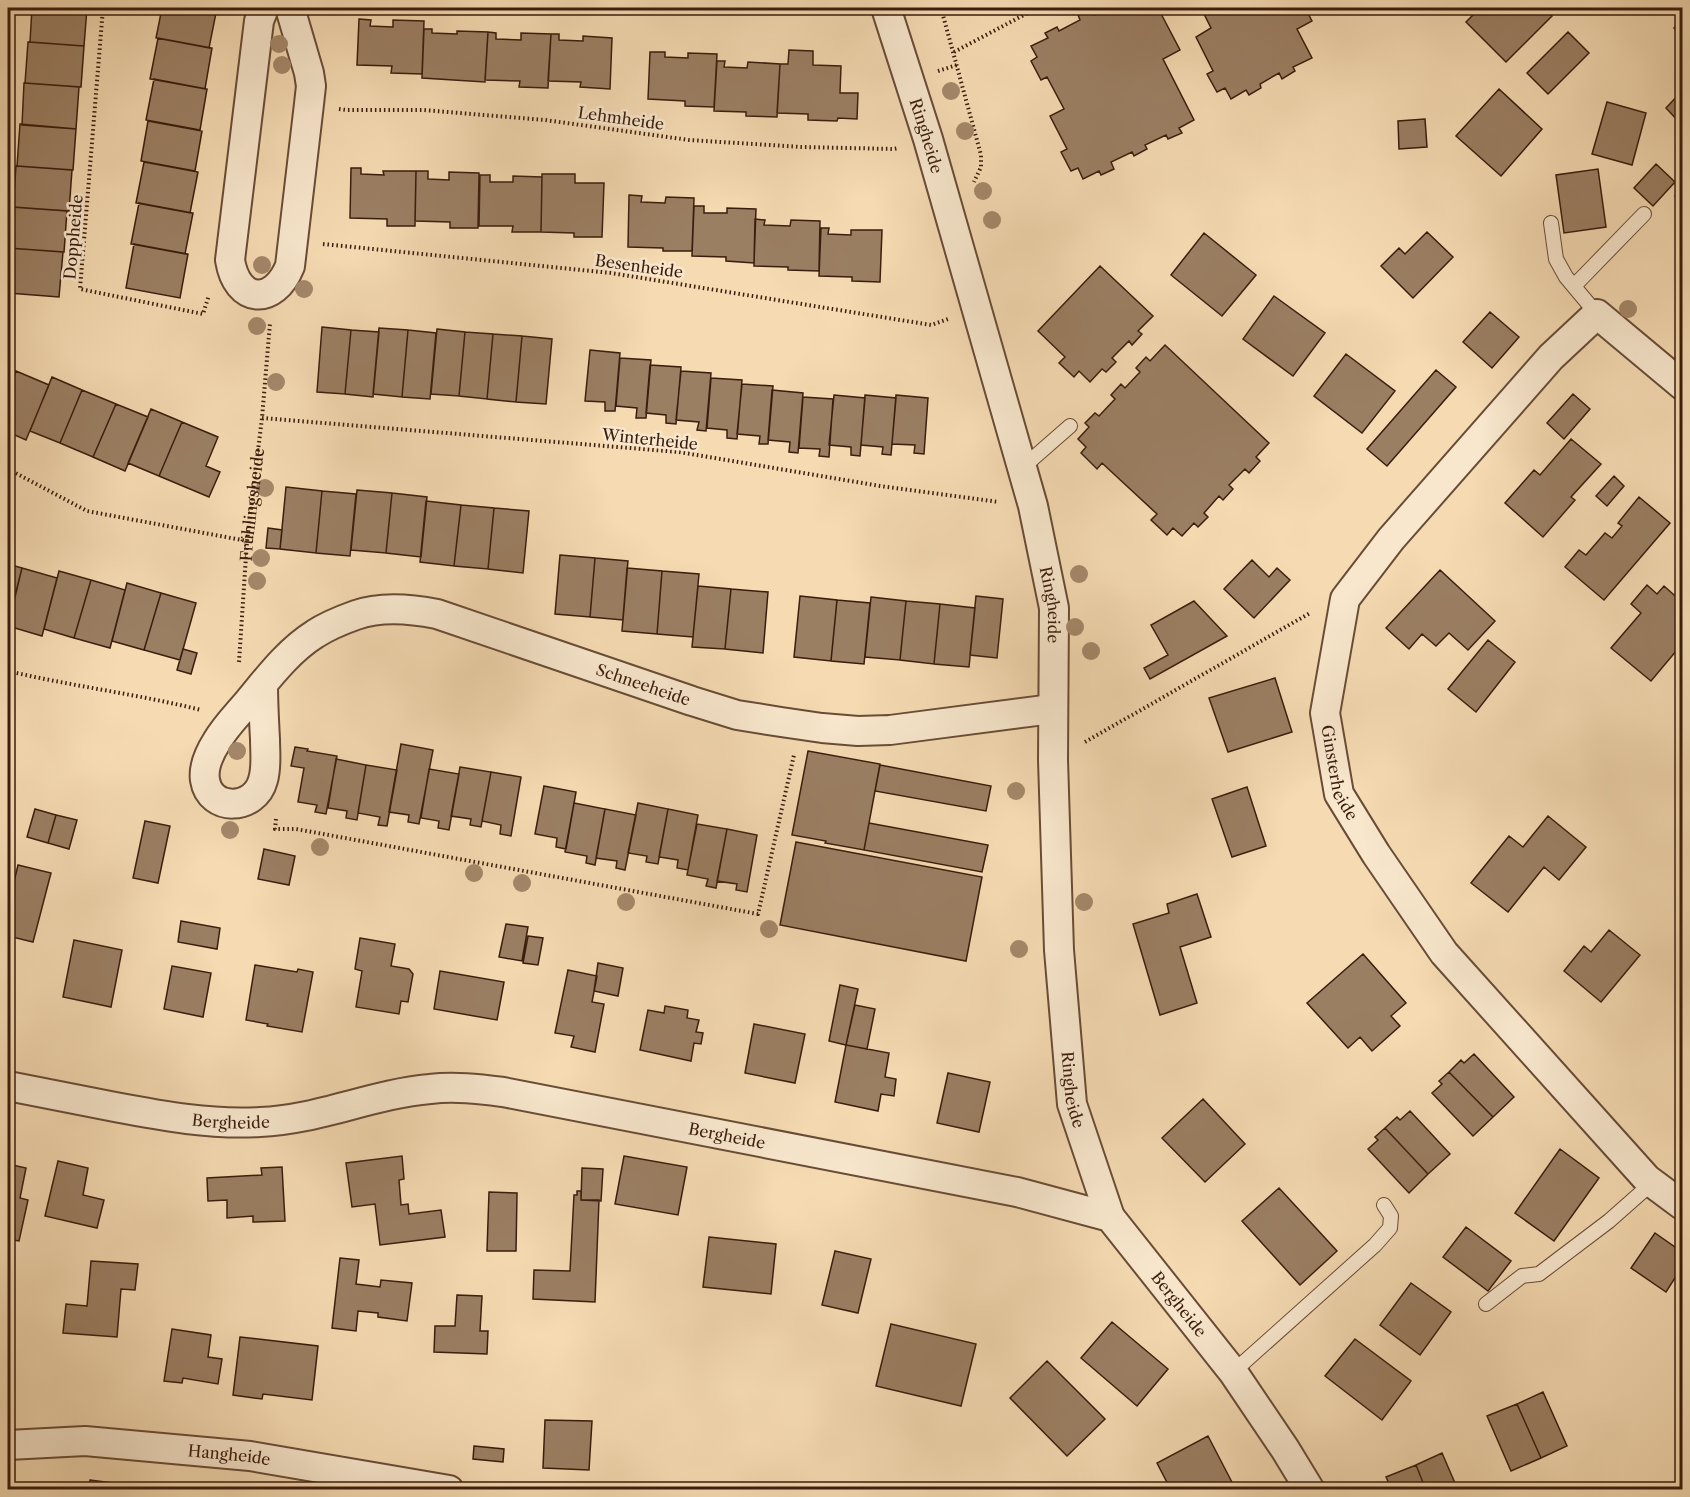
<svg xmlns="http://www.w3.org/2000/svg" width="1690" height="1497" font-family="'Libre Caslon Text',serif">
  <rect width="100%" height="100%" fill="#f5dab2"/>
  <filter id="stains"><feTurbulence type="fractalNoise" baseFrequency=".00333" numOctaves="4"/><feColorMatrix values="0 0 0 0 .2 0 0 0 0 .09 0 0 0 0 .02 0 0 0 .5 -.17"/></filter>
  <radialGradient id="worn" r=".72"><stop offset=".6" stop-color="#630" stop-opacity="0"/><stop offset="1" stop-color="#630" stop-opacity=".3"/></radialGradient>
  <path fill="#9b7f63" stroke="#3a1d0d" stroke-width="1.5" d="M32 8H87L84 46 30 42Z
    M162 8H217L209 48 156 38Z
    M1108 8H1158L1180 50 1163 59 1194 120 1179 128 1182 133 1168 139 1166 135 1145 145 1147 149 1134 156 1132 152 1111 162 1114 169 1101 175 1099 171 1083 179 1078 168 1071 171 1061 152 1067 149 1050 116 1064 109 1047 77 1041 80 1031 61 1037 57 1031 46 1048 38 1045 33 1057 27 1059 31 1080 20 1078 15 1091 9 1094 15Z
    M1201 8H1305L1312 21 1297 29 1312 58 1293 67 1295 71 1282 79 1279 73 1260 84 1261 88 1249 95 1246 90 1231 99 1225 88 1217 92 1207 74 1213 71 1196 37 1211 28Z
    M1480 8H1543L1552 16 1506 62 1466 22Z
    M359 19 371 20 370 26 393 27V20L424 21 422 74 391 73 392 66 357 65Z
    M1682 20V37L1674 28Z
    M424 29H432V33L457 34V31L488 32 485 82 422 78Z
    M488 32 496 33V39L521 40V33L551 34 548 88 519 87 520 81 485 80Z
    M1568 32 1589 53 1548 94 1527 73Z
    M551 34H559V40L583 41V36L612 38 610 89 580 87 581 82 548 81Z
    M158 38 212 48 205 89 150 79Z
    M28 42 84 46 81 87 25 83Z
    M789 50 813 51V65L841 66 840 93H858L857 119 838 118 837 121 808 120V114L777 113 780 64H788Z
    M650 52H665V57L688 58V53L717 54 714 107 685 106V101L648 99Z
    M717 61H725L724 67 747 68 748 62 780 64 777 117 746 116V112L714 111Z
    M154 79 207 89 200 130 146 120Z
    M24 83 79 87 76 129 22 125Z
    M1499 89 1542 129 1501 176 1456 136Z
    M1682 91V125L1666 108Z
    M1607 102 1646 113 1632 165 1592 154Z
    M1425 119 1427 147 1399 149 1398 121Z
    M148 121 202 131 195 171 141 161Z
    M20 124 76 129 73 170 17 166Z
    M144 162 198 172 190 213 136 203Z
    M1656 164 1675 182 1653 206 1634 188Z
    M16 166 72 170 69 211 13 207Z
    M351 168H361V174L384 175 383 171H416L415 226H387V219L350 218Z
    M1598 169 1606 227 1564 233 1556 175Z
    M416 171H428V179L449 180V172L479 173 478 228H450V222L415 221Z
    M542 174H575V183H604L602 237H574V233L541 232Z
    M480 175H490V182H513V176L542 177 541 232H512L513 226H479Z
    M1682 190V204L1675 196Z
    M629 195 642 196 641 202 665 203 666 197 694 198 692 251H663V248L628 247Z
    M139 203 193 213 185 254 131 244Z
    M694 206H704V213H727V208L756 209 754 263 726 261V257L692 256Z
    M11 207 67 211 64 252 8 248Z
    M755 219 765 220 764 225 790 226 791 220 820 221 819 271 788 270V267L754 266Z
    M821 228H829L828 234 851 235V230H882L880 282 852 281V277L819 276Z
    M1427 232 1453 257 1413 298 1381 266 1399 248 1405 254Z
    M1204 233 1256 275 1222 316 1171 275Z
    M134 244 188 254 180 298 126 288Z
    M8 248 63 252 59 297 8 293Z
    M1100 266 1153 316 1138 331 1142 334 1132 345 1129 341 1112 358 1116 362 1106 372 1102 369 1090 382 1079 371 1074 377 1059 363 1065 357 1038 331Z
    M1274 296 1325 333 1293 376 1243 339Z
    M1490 312 1519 337 1492 368 1463 342Z
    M322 327 351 330 345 394 317 392Z
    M379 328 408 330 402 397 373 394Z
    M437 329 465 332 459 396 431 394Z
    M351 330 379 332 373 397 345 394Z
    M408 330 436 333 430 399 402 397Z
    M465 332 493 334 487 399 459 396Z
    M493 334 522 336 516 402 487 399Z
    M522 336 552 339 546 404 516 402Z
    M1165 345 1269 443 1256 457 1260 461 1249 473 1245 469 1229 485 1233 489 1223 500 1219 496 1204 513 1208 517 1198 527 1194 523 1182 536 1173 528 1167 535 1151 520 1157 514 1102 463 1097 469 1081 453 1086 447 1078 439 1089 427 1085 423 1095 413 1099 416 1115 399 1111 395 1121 384 1125 388 1140 372 1136 368 1146 357 1150 361Z
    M590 350 620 353 615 411H605V402L585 401Z
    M1346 354 1395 391 1362 433 1314 396Z
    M620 358 651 360 646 418H636L637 408 616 406Z
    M650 365 681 367 676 424 666 423V415L646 413Z
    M8 368 16 371 8 390Z
    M1436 370 1456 387 1387 466 1367 449Z
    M16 371 49 385 26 440 8 432V390Z
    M681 371 711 373 706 431 697 430 699 422 676 420Z
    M52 377 82 390 60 443 30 431Z
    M711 378 742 380 737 439 727 438V430L707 428Z
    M742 384 773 386 768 444H759L760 436 737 434Z
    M82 390 116 404 93 457 60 443Z
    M772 390 803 393 798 453 789 452 790 442 768 440Z
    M1573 394 1590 409 1564 439 1547 423Z
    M834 395 865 398 860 456 851 455V447L829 445Z
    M865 395 896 398 891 455 882 454 883 447 861 445Z
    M896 395 928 398 924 454 914 453 915 445 892 444Z
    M803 397 833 399 829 457 819 456 820 449 799 448Z
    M116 404 148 417 125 471 93 457Z
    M151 409 182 422 159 476 128 463Z
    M182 422 218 437 206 466 220 472 209 497 159 476Z
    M1571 439 1601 464 1571 497 1575 500 1543 537 1505 503 1534 470 1540 475Z
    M1614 476 1624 486 1607 506 1596 496Z
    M286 487 322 491 316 553 280 549Z
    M357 490 392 493 386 553 351 550Z
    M322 491 356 494 350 556 316 553Z
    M392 493 427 497 421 557 386 553Z
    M1639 497 1670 523 1604 600 1565 567 1579 550 1586 555 1605 533 1612 538 1622 526 1618 523Z
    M426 501 461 505 454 566 420 562Z
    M461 505 494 508 488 569 454 566Z
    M494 508 529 511 523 573 488 569Z
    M268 528 282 530 280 549 266 548Z
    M560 555 595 558 590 617 555 614Z
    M595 558 628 561 623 620 590 617Z
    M1252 560 1269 577 1277 568 1290 580 1254 618 1224 589Z
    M8 564 22 568 8 623Z
    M22 568 57 578 42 636 8 626Z
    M627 568 662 571 657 634 622 631Z
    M1440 570 1495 621 1468 650 1449 633 1436 646 1422 634 1409 649 1386 628Z
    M59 571 91 580 74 638 44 629Z
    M662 571 699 574 693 637 657 634Z
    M91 580 125 590 110 648 74 638Z
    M127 583 161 593 144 650 112 641Z
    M1647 585 1657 594 1664 586 1682 602V644L1651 681 1611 648 1641 613 1631 604Z
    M698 586 731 589 725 649 692 647Z
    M731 589 768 592 763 653 725 649Z
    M161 593 196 603 180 660 144 650Z
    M800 596 837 600 831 661 794 657Z
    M976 596 1003 599 997 658 970 655Z
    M871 597 906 601 900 660 865 657Z
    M837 600 870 603 864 664 831 661Z
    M906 601 940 604 934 664 900 660Z
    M1194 601 1227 636 1150 679 1144 668 1168 655 1151 625Z
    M940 604 975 608 969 667 934 664Z
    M1488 640 1515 662 1476 712 1448 689Z
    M183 649 197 653 191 674 177 670Z
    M1275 678 1292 732 1228 752 1209 698Z
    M401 744 433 750 419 824 408 822 409 815 389 812Z
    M295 747 308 749 307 751 337 756 326 814 315 812 317 805 298 802 304 768 291 766Z
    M808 751 880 764 864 850 825 843 826 841 792 835Z
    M336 759 366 765 357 820 346 818 347 811 328 808Z
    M366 765 397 770 387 826 378 825 380 817 358 813Z
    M880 765 991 786 986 811 875 791Z
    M460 767 491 772 481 827 470 825 471 819 451 816Z
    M429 769 459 774 449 830 438 828 439 821 421 818Z
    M491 772 521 777 511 836 500 834 501 825 482 821Z
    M544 786 576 792 566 849 556 847 557 838 535 834Z
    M1247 787 1266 846 1232 857 1212 799Z
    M574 803 605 809 595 865 586 863 587 856 565 852Z
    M638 803 668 809 658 864 646 862 647 856 628 853Z
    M35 809 56 815 48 843 27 837Z
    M605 809 636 815 625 870 616 868 617 861 596 858Z
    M668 809 698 815 688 870 677 868 678 860 659 857Z
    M56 815 77 820 69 849 48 843Z
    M1548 816 1586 847 1559 880 1544 867 1508 912 1471 883 1509 836 1523 847Z
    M145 821 170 826 158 883 133 878Z
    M869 823 988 845 982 872 864 850Z
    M697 824 727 829 716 888 706 886 708 879 687 875Z
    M727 829 757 835 747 892 736 890 737 884 717 881Z
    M796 842 982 877 966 961 780 925Z
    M264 849 295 856 289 885 258 879Z
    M18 865 51 873 33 942 8 936V907Z
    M1197 894 1211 937 1180 947 1197 1003 1160 1015 1133 924 1169 913 1167 904Z
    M181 921 220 928 217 949 178 942Z
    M506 924 528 927 522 961 499 957Z
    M1609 930 1640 955 1601 1002 1564 971 1584 946 1591 952Z
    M528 936 543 938 538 965 523 963Z
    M360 938 395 944 391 966 409 969 413 974 408 1002 401 1001 399 1014 356 1007 362 971 355 969Z
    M74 940 122 950 111 1007 63 997Z
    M1363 954 1406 1003 1391 1016 1400 1026 1372 1051 1360 1037 1348 1048 1307 1003Z
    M598 963 623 968 618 996 594 991Z
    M255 965 297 972 298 969 313 972 302 1032 267 1026 268 1024 246 1020Z
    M172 966 211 973 203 1017 164 1009Z
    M568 970 597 976 592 1002 604 1004 595 1052 571 1047 574 1036 555 1033Z
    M440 971 504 982 497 1020 434 1009Z
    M840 985 858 989 846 1045 829 1041Z
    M855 1005 875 1009 867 1049 846 1045Z
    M665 1006 688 1010 687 1018 699 1020 696 1032 703 1033 701 1044 694 1043 691 1061 640 1050 648 1010 664 1013Z
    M754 1024 805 1034 795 1083 745 1073Z
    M846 1045 889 1053 885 1077 896 1079 894 1096 881 1094 878 1111 835 1102Z
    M1474 1054 1514 1097 1493 1117 1449 1072 1461 1060 1464 1063Z
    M1449 1072 1493 1117 1473 1136 1432 1093 1442 1084 1439 1081Z
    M948 1073 990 1082 979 1132 937 1123Z
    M1203 1099 1245 1144 1205 1182 1162 1138Z
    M1410 1111 1450 1154 1428 1174 1385 1128 1397 1117 1400 1120Z
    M1385 1128 1428 1174 1409 1193 1368 1149 1378 1140 1375 1137Z
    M1560 1149 1599 1178 1554 1241 1515 1213Z
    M402 1156 404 1179 399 1180 401 1205 408 1204 409 1214 441 1210 445 1237 380 1245 375 1204 352 1207 346 1163Z
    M624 1156 687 1167 678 1215 615 1204Z
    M58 1161 88 1168 83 1195 104 1200 97 1228 45 1216Z
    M8 1164 26 1168 20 1198 28 1200 19 1241 8 1239Z
    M282 1167 285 1221 253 1222V1216L227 1218V1200L208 1201 207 1178 262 1175 261 1168Z
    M582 1168 603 1169 601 1201 581 1200Z
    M1279 1188 1337 1251 1300 1285 1242 1221Z
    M577 1191H581V1200H599L595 1302 533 1299 534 1270 570 1271 574 1195H577Z
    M489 1192 517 1193 516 1251H487Z
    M1466 1227 1511 1261 1488 1291 1443 1257Z
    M1655 1233 1682 1252V1267L1666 1292 1631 1268Z
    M709 1237 776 1244 771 1294 703 1287Z
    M835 1251 871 1259 858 1313 822 1305Z
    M340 1258 359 1260 356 1284 380 1287 381 1280 412 1283 407 1321 378 1317V1313L358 1311 356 1331 332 1328Z
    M91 1261 138 1264 135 1290 121 1289 117 1337 63 1333 66 1304 87 1306Z
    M1411 1283 1451 1312 1420 1355 1380 1325Z
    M457 1295 482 1296 480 1331H488L487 1354 434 1352 435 1326H455Z
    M1112 1322 1168 1369 1137 1406 1081 1358Z
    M891 1324 976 1344 961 1406 876 1386Z
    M172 1329 211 1335 208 1357 222 1359 218 1384 183 1378 182 1383 164 1381Z
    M240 1337 318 1346 312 1400 263 1394 262 1399 233 1395Z
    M1355 1339 1411 1381 1382 1420 1325 1376Z
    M1047 1361 1105 1419 1067 1456 1010 1398Z
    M1543 1392 1567 1446 1541 1458 1517 1404Z
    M1517 1404 1541 1458 1511 1471 1487 1416Z
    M545 1420 592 1421 589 1470 543 1468Z
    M1208 1436 1236 1490H1171L1157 1463Z
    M474 1446 504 1449 503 1462 473 1459Z
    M1442 1453 1458 1490H1426L1416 1465Z
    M1416 1465 1426 1490H1392L1386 1477Z
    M90 1480 112 1483V1489L114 1490H89Z"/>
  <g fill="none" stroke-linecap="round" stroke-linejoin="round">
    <defs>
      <path id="lane" d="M1551 223 1556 259 1566 277 1597 314
        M1574 286 1644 214
        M1022 468 1070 426
        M1486 1304 1522 1276 1539 1274 1609 1221 1652 1183
        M1233 1372 1375 1245 1390 1228 1391 1216 1384 1205"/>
      <g id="street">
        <path d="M264 8 259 21 230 260C237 304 274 306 290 266L309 104 311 86 309 73 290 8"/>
        <path id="s2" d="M886 8 928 139 1033 506 1054 608 1053 760 1059 950 1072 1104 1110 1217"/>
        <path id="s3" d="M1682 385 1597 314 1551 357 1391 539 1345 599 1325 713 1339 794 1376 854 1444 953 1647 1179 1682 1205"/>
        <path id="s4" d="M263 684C263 703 264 721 265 739 265 752 267 767 263 780 255 811 210 812 205 780 203 767 210 752 217 741 225 727 237 715 248 702 268 678 288 651 315 634 327 626 342 620 356 615 381 606 412 609 437 614L692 701 737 715 781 722 822 728 858 731 890 730 1052 709"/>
        <path id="s5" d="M8 1086C43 1093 79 1100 115 1107 163 1116 211 1125 260 1122 318 1120 372 1094 430 1089 454 1086 479 1089 503 1092L1017 1192 1110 1217 1233 1372 1285 1449 1310 1490"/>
        <path id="s6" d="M8 1445 85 1441 250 1456 449 1490"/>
      </g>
    </defs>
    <use href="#lane" stroke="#694c36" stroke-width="16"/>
    <use href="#street" stroke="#694c36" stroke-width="32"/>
    <g stroke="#3a1d0d" stroke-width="4" stroke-dasharray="1.5 3" stroke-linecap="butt">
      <path d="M103 8 80 289 203 314 209 295"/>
      <path d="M941 8 981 155V167L974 182"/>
      <path d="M954 52 1037 8"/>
      <path d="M938 71 957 65"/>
      <path d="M339 109 346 110H423L545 120 689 140 802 147 894 149 899 148"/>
      <path d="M323 244 611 273 931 325 948 319"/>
      <path d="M262 418 679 452 880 486 999 502"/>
      <path d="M8 469 87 511 247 541"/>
      <path id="s1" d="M239 662 247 541 262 418 270 323"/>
      <path d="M8 671C71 686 137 694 201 710"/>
      <path d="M1085 742 1310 613"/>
      <path d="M276 819 275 829H296L758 914 794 755"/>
    </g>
    <use href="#lane" stroke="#f8e7cd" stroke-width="14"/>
    <use href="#street" stroke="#f8e7cd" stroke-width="28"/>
  </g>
  <g fill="#a4886a">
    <circle cx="279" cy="44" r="9"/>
    <circle cx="282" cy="65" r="9"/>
    <circle cx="951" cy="91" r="9"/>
    <circle cx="965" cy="131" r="9"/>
    <circle cx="983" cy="191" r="9"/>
    <circle cx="992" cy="220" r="9"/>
    <circle cx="262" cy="265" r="9"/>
    <circle cx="304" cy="289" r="9"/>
    <circle cx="1628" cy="309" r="9"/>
    <circle cx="257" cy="326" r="9"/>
    <circle cx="276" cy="382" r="9"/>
    <circle cx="265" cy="488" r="9"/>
    <circle cx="261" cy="558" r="9"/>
    <circle cx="1079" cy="574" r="9"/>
    <circle cx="257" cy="581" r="9"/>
    <circle cx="1075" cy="627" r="9"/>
    <circle cx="1091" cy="651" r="9"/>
    <circle cx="237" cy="751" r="9"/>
    <circle cx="1016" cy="791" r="9"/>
    <circle cx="230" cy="830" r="9"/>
    <circle cx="320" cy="847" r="9"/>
    <circle cx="474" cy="873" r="9"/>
    <circle cx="522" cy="883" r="9"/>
    <circle cx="626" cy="902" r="9"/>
    <circle cx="1084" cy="902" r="9"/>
    <circle cx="769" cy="929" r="9"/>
    <circle cx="1019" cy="949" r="9"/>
  </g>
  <g text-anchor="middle" stroke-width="5" stroke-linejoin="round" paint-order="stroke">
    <g font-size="16" fill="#3a1d0d" stroke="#f8e7cd">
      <text transform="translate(621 118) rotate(8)" y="6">Lehmheide</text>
      <text dy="6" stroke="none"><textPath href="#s2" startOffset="134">Ringheide</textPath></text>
      <text transform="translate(73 237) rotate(-85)" y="6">Doppheide</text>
      <text transform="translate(639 266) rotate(8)" y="6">Besenheide</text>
      <text transform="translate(650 439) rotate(6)" y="6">Winterheide</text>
      <text dy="6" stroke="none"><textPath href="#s1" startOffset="158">Frühlingsheide</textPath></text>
      <text dy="6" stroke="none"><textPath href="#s2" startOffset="620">Ringheide</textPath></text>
      <text dy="6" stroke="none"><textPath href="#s4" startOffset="710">Schneeheide</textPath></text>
      <text dy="6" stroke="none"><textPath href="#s3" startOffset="669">Ginsterheide</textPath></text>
      <text dy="6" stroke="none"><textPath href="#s2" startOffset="1106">Ringheide</textPath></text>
      <text dy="6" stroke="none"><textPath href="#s5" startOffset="226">Bergheide</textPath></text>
      <text dy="6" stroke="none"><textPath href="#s5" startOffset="730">Bergheide</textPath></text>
      <text dy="6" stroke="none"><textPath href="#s5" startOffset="1233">Bergheide</textPath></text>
      <text dy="6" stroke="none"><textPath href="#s6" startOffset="222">Hangheide</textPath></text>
    </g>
  </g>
  <rect width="1690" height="1497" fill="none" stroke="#f5dab2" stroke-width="30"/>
  <rect x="9" y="9" width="1672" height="1479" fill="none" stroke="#3a1d0d" stroke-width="3"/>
  <rect x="15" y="15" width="1660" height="1467" fill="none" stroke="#3a1d0d" stroke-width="1.5"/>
  <rect width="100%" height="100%" filter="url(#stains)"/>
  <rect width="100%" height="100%" fill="url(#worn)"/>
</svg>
